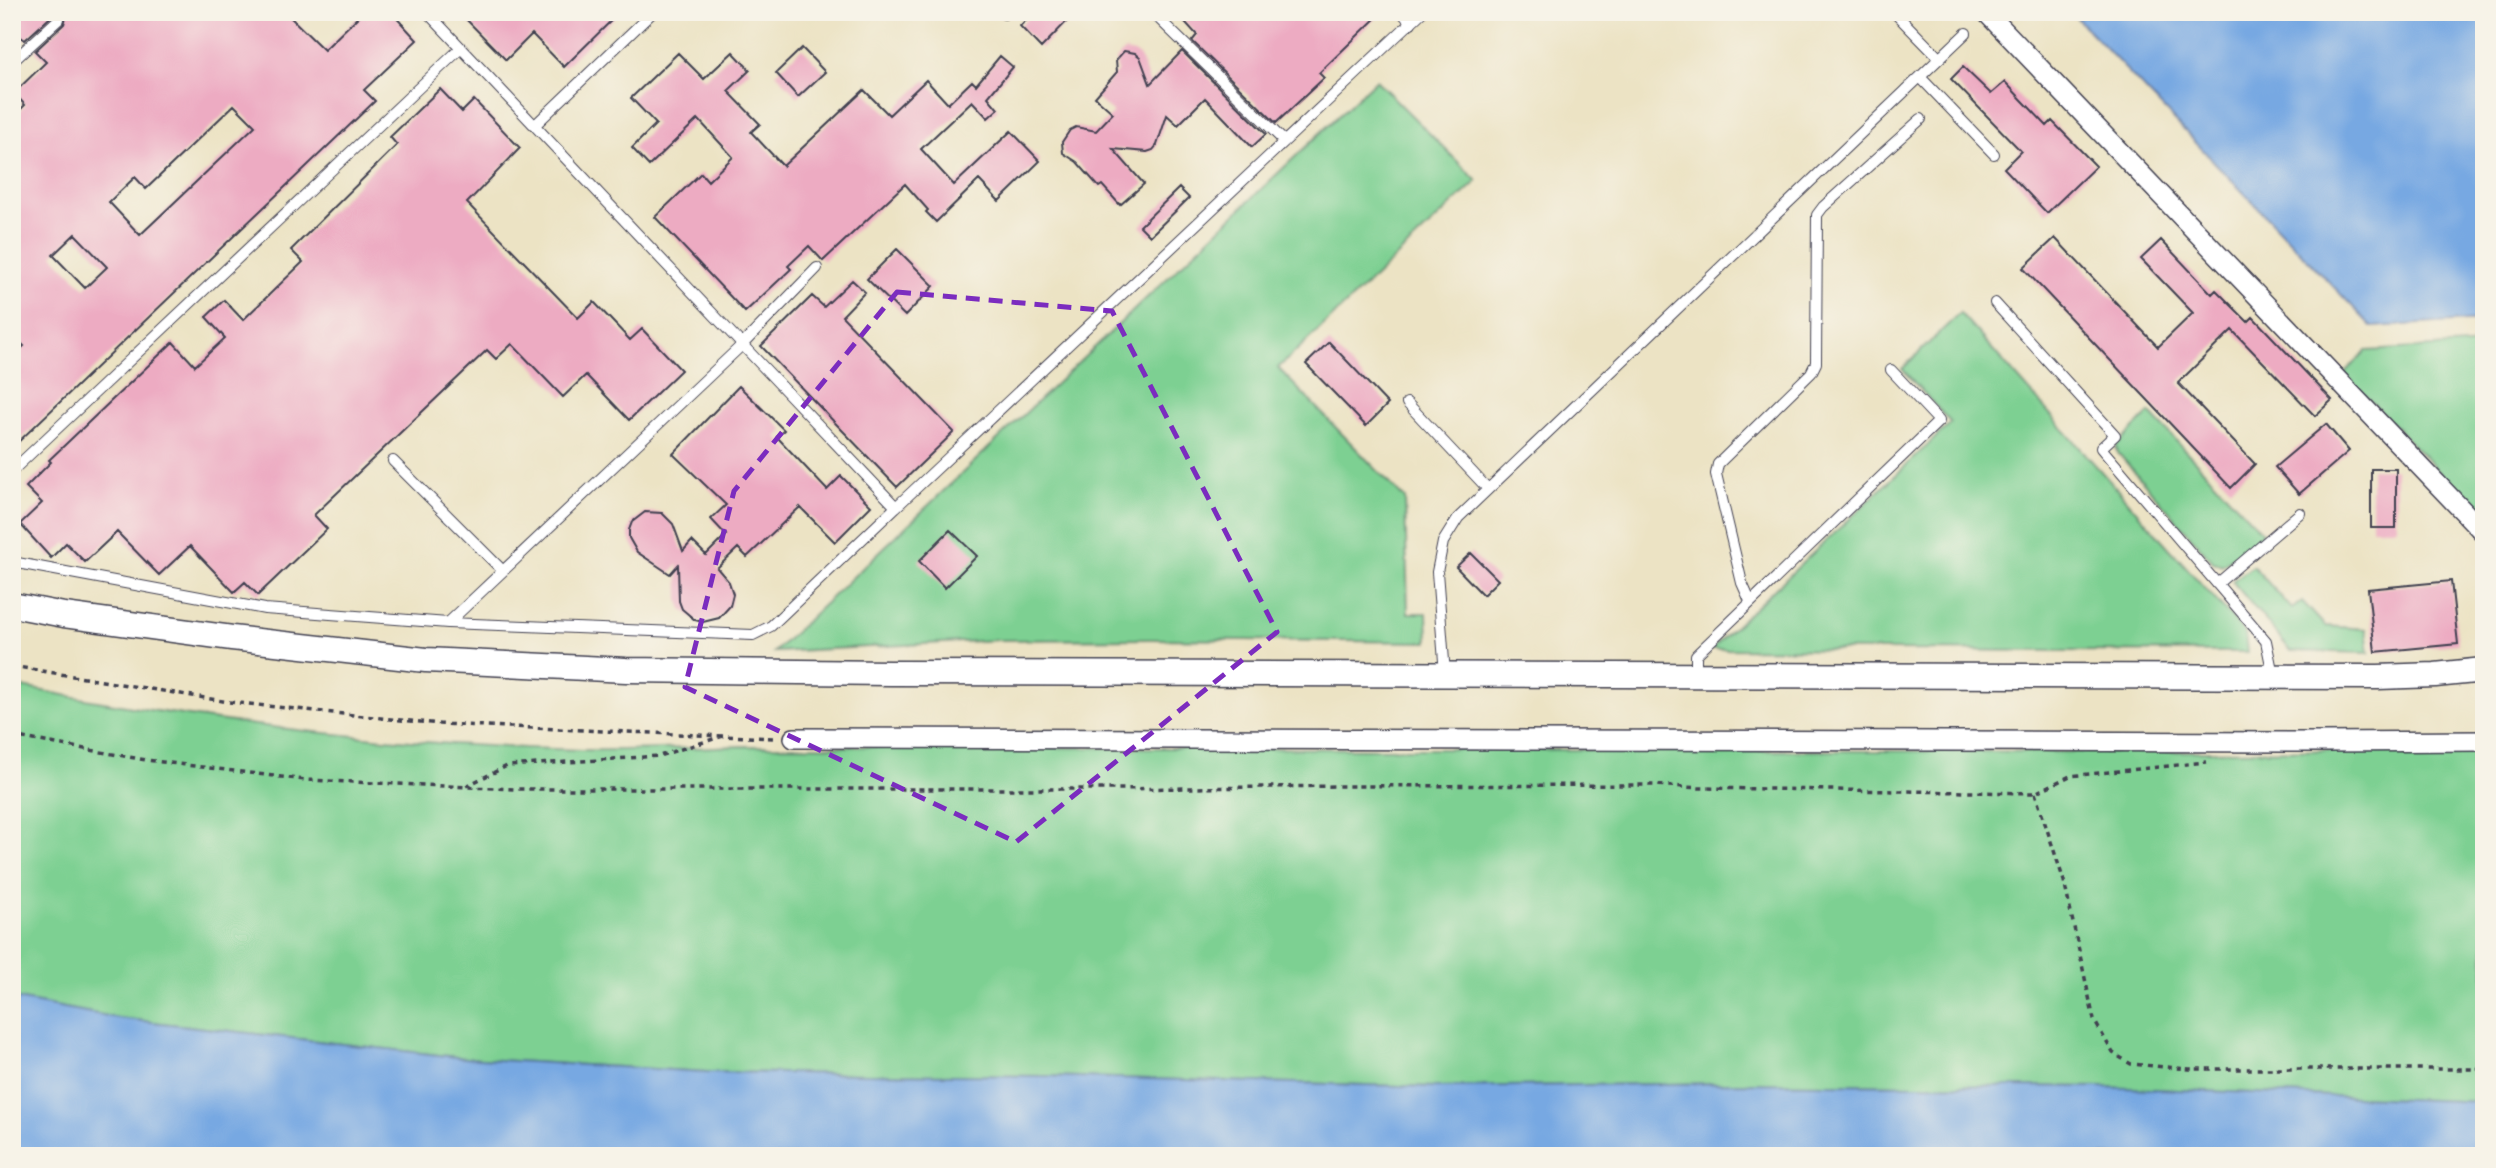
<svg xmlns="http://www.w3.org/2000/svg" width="2496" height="1168" font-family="Dekko,sans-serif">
  <rect width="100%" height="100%" fill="#f7f3e8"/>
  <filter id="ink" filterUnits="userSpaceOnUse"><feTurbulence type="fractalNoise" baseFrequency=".0143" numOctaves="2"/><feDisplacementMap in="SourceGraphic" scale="14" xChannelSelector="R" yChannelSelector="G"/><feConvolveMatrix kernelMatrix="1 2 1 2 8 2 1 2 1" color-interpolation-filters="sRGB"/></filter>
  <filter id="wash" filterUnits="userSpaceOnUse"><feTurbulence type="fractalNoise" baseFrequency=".00686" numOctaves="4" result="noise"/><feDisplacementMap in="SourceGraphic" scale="28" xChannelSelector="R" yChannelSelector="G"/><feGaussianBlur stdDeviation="1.57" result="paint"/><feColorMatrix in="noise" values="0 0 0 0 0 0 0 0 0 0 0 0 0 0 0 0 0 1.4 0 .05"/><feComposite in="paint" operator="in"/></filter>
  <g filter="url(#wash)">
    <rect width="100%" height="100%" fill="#ece3c4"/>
    <path fill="#7dd092" stroke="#507966" stroke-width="2" d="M1376 80 1477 181 1278 368 1405 499 1408 613H1427L1428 642 1151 639 999 640 774 652Z
      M1960 313 2245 633 2247 652 1711 649 1951 423 1902 369Z
      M2484 344V519L2344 373 2366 351Z
      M2150 413 2262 532 2259 540 2222 565 2213 562 2118 453 2116 446Z
      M2253 566 2292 609 2302 601 2325 626 2366 629 2369 653 2291 651 2232 581Z
      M12 685C199 723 391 745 582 750 635 751 688 748 741 746L2089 752 2484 749V1102L2099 1087 1739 1083 1436 1087 1044 1076 707 1072 465 1058 118 1018 12 998Z"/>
    <path fill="#77a8e2" stroke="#4c658e" stroke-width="2" d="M2071 12H2484V320L2372 327Z
      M12 998 118 1018 465 1058 707 1072 1044 1076 1436 1087 1739 1083 2099 1087 2484 1102V1156H12Z"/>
    <g id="blocks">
      <path fill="#edabc2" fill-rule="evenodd" d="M12 12H56L25 40 21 37 12 46Z
        M62 12H285L324 50 363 12H391L417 40 364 90 375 101 12 448V357L24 346 12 334V118L25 105 14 93 46 62 35 51 64 24 66 18ZM234 105 255 126 140 235 109 202 135 177 146 189ZM75 234 107 267 85 288 53 255Z
        M459 12H620L564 67 532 34 506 60Z
        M1034 12H1076L1041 48 1020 26Z
        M1176 12H1382L1319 73 1324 78 1276 123 1192 41 1197 35Z
        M802 48 825 72 798 97 776 73Z
        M1124 51 1135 53 1140 57 1150 84 1182 51 1266 134 1252 147 1205 98 1178 125 1167 115 1157 145 1153 150 1147 152 1113 149 1144 184 1120 205 1102 185 1099 187 1077 162 1063 153 1062 142 1070 130 1076 127 1096 131 1113 113 1095 97 1117 72 1116 60Z
        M733 52 750 70 728 91 760 124 751 132 783 166 864 90 889 115 926 80 948 104 972 81 976 85 1000 56 1013 67 988 97 998 109 988 118 972 101 921 149 954 185 1011 131 1040 161 999 201 979 180 936 222 926 212 928 210 905 184 823 261 809 246 788 266 791 269 745 312 655 217 701 173 708 181 733 157 698 119 649 166 632 148 656 124 631 98 678 53 704 79Z
        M1963 67 1991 94 2005 82 2047 126 2052 121 2096 166 2047 213 2004 168 2021 151 1951 79Z
        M440 89 462 112 474 100 520 148 467 203 578 318 594 302 630 340 642 329 681 370 629 420 586 375 563 397 512 344 496 359 487 350 314 515 327 529 258 595 245 582 234 592 190 546 159 575 117 532 85 562 66 543 51 558 20 524 42 503 26 487 51 462 49 460 173 342 195 366 225 338 206 317 224 300 243 320 303 262 291 250 397 145 390 137Z
        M1179 188 1189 198 1150 236 1140 226Z
        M2055 238 2158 347 2193 313 2141 259 2161 240 2212 294 2216 290 2248 322 2253 317 2332 400 2315 416 2232 330 2178 383 2255 464 2231 488 2023 268Z
        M897 249 934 286 905 316 867 279Z
        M852 280 865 292 842 316 954 432 897 487 761 346 812 296 824 307Z
        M1329 342 1388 404 1366 426 1306 364Z
        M739 386 784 430 777 437 827 490 841 476 871 506 835 542 800 507 747 557 738 548 717 568 729 582 733 594 730 606 719 618 703 622 695 620 682 609 679 601 678 565 670 574 637 552 629 538V530L632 522 645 512 662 513 673 524 683 551 692 541 706 555 726 535 711 519 726 505 673 454Z
        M2326 424 2349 451 2299 494 2275 467Z
        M2371 469H2396V528H2371Z
        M950 530 977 556 945 588 919 561Z
        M1471 553 1498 580 1483 595 1456 567Z
        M2451 581 2458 644 2375 652 2368 589Z"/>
    </g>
  </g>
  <g filter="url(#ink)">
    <use href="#blocks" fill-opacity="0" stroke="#403f50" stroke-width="2"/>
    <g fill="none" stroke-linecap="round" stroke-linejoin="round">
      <defs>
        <path id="service" d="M427 12 896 507 1422 12
          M1152 12 1284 141
          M1402 12 1411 23
          M1894 12 1939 58
          M1004 14 1005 12
          M12 62 59 19
          M1920 77 1994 154
          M535 125 653 12
          M1995 303 2115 435 2101 448 2266 641 2273 675
          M1407 403 1488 489
          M393 461 503 571
          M12 471 461 48
          M12 562 265 609 448 623 753 635 771 626 896 507
          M2217 584 2300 513
          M1750 601 1742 583 1716 474 1718 464 1811 373 1816 363 1817 215 1823 207 1921 119
          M448 623 742 345 817 268
          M1445 674 1437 572 1443 542 1458 518 1966 33
          M1696 674V655L1939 421 1891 370"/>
        <path id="minor" d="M1986 12 2484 533
          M794 738 2322 742 2484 741"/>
        <path id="tertiary" d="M12 605 64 615 232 638 426 660 626 670 890 673 2378 677 2435 675 2484 670"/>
      </defs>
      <use href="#service" stroke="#403f50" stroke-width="12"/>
      <use href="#minor" stroke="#403f50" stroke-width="22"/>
      <use href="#tertiary" stroke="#403f50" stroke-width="27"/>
      <path stroke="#403f50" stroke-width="3.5" stroke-dasharray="5 5" stroke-linecap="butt" d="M12 666 229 702 439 724 723 736
        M12 736 146 760 305 780 516 789H1115L1339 786 1654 785 1700 788 2035 793 2070 776 2207 762
        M466 786 507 766 659 756 723 736 776 738
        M2035 793 2064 881 2094 1020 2113 1053 2131 1064 2189 1069H2484"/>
      <use href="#service" stroke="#fff" stroke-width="10"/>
      <use href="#minor" stroke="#fff" stroke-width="19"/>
      <use href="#tertiary" stroke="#fff" stroke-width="24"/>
    </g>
  </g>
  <path fill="none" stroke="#7b2cbf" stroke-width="5" stroke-dasharray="14 9" stroke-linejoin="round" d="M897 292 1112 311 1277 632 1016 842 685 687 734 491Z"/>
  <rect width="2496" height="1168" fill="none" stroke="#f7f3e8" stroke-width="42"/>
</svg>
